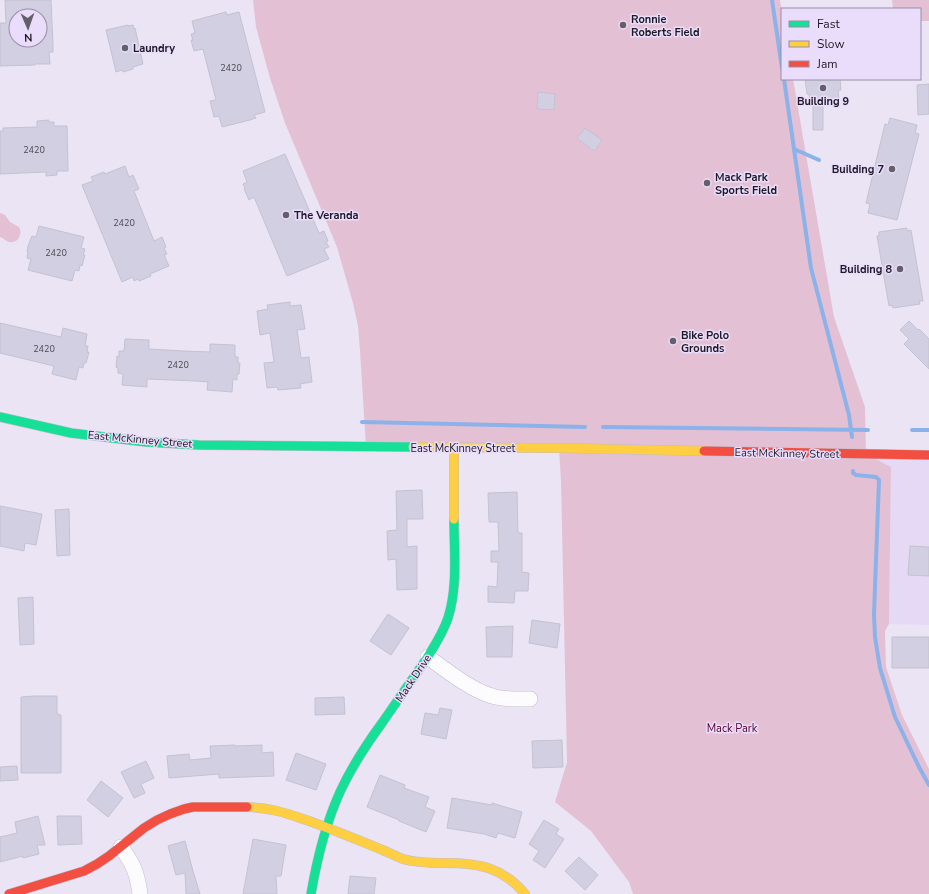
<svg xmlns="http://www.w3.org/2000/svg" width="929" height="894" font-family="'Nunito Sans',sans-serif">
  <rect width="100%" height="100%" fill="#ebe4f5"/>
  <path fill="#e5d9f6" d="M866 454 929 455V625L889 624 891 467Z"/>
  <path fill="#e4c0d4" d="M253 0H780L782 13V79H793L834 317 865 407 866 454 891 467 889 624 885 631 886 667 902 715 929 769V894H633L629 882 591 831 555 802 567 762 561 481 559 449 366 447 360 351 358 326 353 303 337 247 285 123 270 78 256 27Z
    M892 0H929V21H920V9H893Z
    M0 213 5 215 10 222 19 227C23 234 18 244 9 242 6 241 3 238 0 237Z"/>
  <g fill="none" stroke-linecap="round" stroke-linejoin="round">
    <path stroke="#8bb2e9" stroke-width="4" d="M772 0 782 68
      M784 79 811 268 849 415 852 437
      M794 149 819 160
      M362 422 585 427
      M603 427 868 430
      M912 430H929
      M853 471V473L856 475 876 477 879 480 874 614 875 637 880 668 895 717 919 767 929 785"/>
  </g>
  <path fill="#d1cfe1" stroke="#c4c2d0" fill-rule="evenodd" d="M5 0H51L53 45V52H49L50 64H35V65L0 66V23H6ZM16 16H40V40H16Z
    M226 12 227 15 239 12 265 112 254 115 256 118 250 120 222 127 219 116 214 117 210 101 216 100 203 49 194 51 191 40H193L191 34 195 33 192 21Z
    M128 25V26L133 25 134 29 135 28 143 64 133 67V69L123 72 122 70 116 72 106 30Z
    M805 79H840L841 90H838L839 99 823 100V130H813V101L810 102 809 94H807Z
    M929 84V114L918 115 917 85Z
    M538 92 555 94 554 110 537 109Z
    M890 118 917 125 915 133 919 134 897 220 868 213 870 204 866 203 885 124 888 125Z
    M49 120V122H54V126H67L68 171H57V175L46 176V172L0 174V131H3V128L37 127V121Z
    M585 128 602 140 594 151 577 138Z
    M285 154 319 233 324 231 328 241 326 242 329 247 324 249 329 259 287 276 254 197 249 200 244 189 245 188 243 184 247 182 243 171Z
    M125 166 129 177 133 175 139 189 134 191 154 241 162 237 166 247 164 248 167 254 164 255 169 266 150 274 151 276 139 281 138 279 134 281 133 277 122 282 82 185 93 181 91 177 104 172 105 174Z
    M39 226 84 237 81 248 85 249 83 255H85L82 266 80 265 79 271 75 270 72 281 28 270 31 259 27 258 28 252H27L28 246 32 236 36 237Z
    M907 228V231L911 230 923 301H919L920 304 893 308 892 305 889 306 877 236H879V232Z
    M290 302V306L301 305 305 329 297 330 301 358 309 357 312 382 300 384 301 388 278 390 277 387 267 388 264 363 274 362 270 333 260 335 257 311 268 309 267 305Z
    M909 321 918 330 919 329 929 339V369L904 344 909 339 900 330Z
    M0 323 61 337 63 328 87 334 85 346H88L87 352H89L86 363H84L83 368 79 367 76 380 52 374 54 366 0 353Z
    M125 339 149 340V349L184 351 210 352V344L235 345V357H238V363H240L239 374H237V380L233 379 232 392 207 390 208 382 196 381 147 379V387L122 385 123 374 118 373V368L116 367 117 356 119 357V351H124Z
    M422 490 423 519H407V547L417 546V589L397 590 396 559 388 560 387 531 397 530 396 491Z
    M517 492 518 533H522V572L529 573 528 591H515L514 603 488 602V586L497 587 498 562H491V551H499L498 522H489L488 493Z
    M0 506 42 514 36 545 25 543 24 551 0 546Z
    M69 509 70 555 57 556 55 510Z
    M910 546 929 547V576L908 575Z
    M33 597 34 644 20 645 18 598Z
    M388 614 409 628 391 655 370 641Z
    M532 620 560 624 557 648 529 643Z
    M513 626 512 657H487L486 627Z
    M892 637H929V668H892Z
    M34 696H57V714L61 715V773H21V697Z
    M344 697 345 714 315 715V698Z
    M440 708 452 710 446 739 421 734 425 713 438 715Z
    M562 740 563 767 533 768 532 741Z
    M235 745 236 746 262 745V753L273 752 274 776 219 778V774L169 778 167 756 189 754 190 760 211 758 210 746Z
    M296 753 326 764 316 790 286 780Z
    M146 761 154 778 141 784 145 793 134 798 121 772Z
    M17 766 18 780 0 781V767Z
    M380 775 405 785 404 788 429 797 425 807 435 811 426 832 399 821V820L367 807Z
    M101 781 123 798 108 817 87 800Z
    M452 798 492 805V803L522 812 515 838 498 833 496 838 484 834 447 828Z
    M38 816 45 845H37L39 854 23 858V856L0 862V837L17 833 15 822Z
    M57 816H81L82 844 58 845Z
    M544 820 559 829 556 834 564 839 545 868 533 860 539 851 529 844Z
    M253 839 286 845 281 876H276L277 894H243Z
    M185 841 193 871 200 894H186L185 873 176 875 168 846Z
    M579 857 598 875 585 890 565 871Z
    M350 876 376 878 374 894H348Z"/>
  <g fill="none" stroke-linecap="round" stroke-linejoin="round">
    <defs>
      <path id="street" d="M428 657C446 670 471 690 492 696 504 700 517 699 530 699
        M121 847C134 865 137 873 140 894"/>
      <path id="fast" d="M0 417 71 433 146 442 199 445 413 447
        M311 894C317 859 325 825 340 792 351 768 366 745 382 723 397 701 412 680 427 658 435 645 443 633 448 618 458 586 454 552 454 519"/>
      <path id="slow" d="M413 447 559 448 704 451
        M454 447V519
        M247 807C270 808 283 812 303 819 330 828 355 839 380 849 388 852 395 856 403 859 430 867 460 859 488 868 503 873 515 882 525 894"/>
      <path id="jam" d="M704 451 929 455
        M9 894 84 871 97 864 109 856 144 828 157 820 170 814 184 809 193 807H247"/>
    </defs>
    <use href="#street" stroke="#c2bcca" stroke-width="16"/>
    <use href="#fast" stroke="#c2bcca" stroke-width="10"/>
    <use href="#slow" stroke="#c2bcca" stroke-width="10"/>
    <use href="#jam" stroke="#c2bcca" stroke-width="10"/>
    <use href="#street" stroke="#fcfbfe" stroke-width="15"/>
    <use href="#fast" stroke="#16e098" stroke-width="9"/>
    <use href="#slow" stroke="#ffcf43" stroke-width="9"/>
    <use href="#jam" stroke="#f24e42" stroke-width="9"/>
  </g>
  <g fill="#655f6c" stroke="#eaddfc" stroke-width="1.5">
    <circle cx="623" cy="25" r="4"/>
    <circle cx="125" cy="48" r="4"/>
    <circle cx="823" cy="88" r="4"/>
    <circle cx="892" cy="169" r="4"/>
    <circle cx="707" cy="183" r="4"/>
    <circle cx="286" cy="215" r="4"/>
    <circle cx="900" cy="269" r="4"/>
    <circle cx="673" cy="341" r="4"/>
  </g>
  <g text-anchor="middle" stroke-width="3" stroke-linejoin="round" paint-order="stroke">
    <g font-size="9" fill="#4c4854">
      <text x="231" y="71">2420</text>
      <text x="34" y="153">2420</text>
      <text x="124" y="226">2420</text>
      <text x="56" y="256">2420</text>
      <text x="44" y="352">2420</text>
      <text x="178" y="368">2420</text>
    </g>
    <g font-size="11" font-weight="bold" fill="#1d1823" stroke="#eaddfc" text-anchor="start">
      <text x="631" y="23">Ronnie<tspan x="631" dy="13">Roberts Field</tspan></text>
      <text x="133" y="52">Laundry</text>
      <text x="823" y="105" text-anchor="middle">Building 9</text>
      <text x="884" y="173" text-anchor="end">Building 7</text>
      <text x="715" y="181">Mack Park<tspan x="715" dy="13">Sports Field</tspan></text>
      <text x="294" y="219">The Veranda</text>
      <text x="892" y="273" text-anchor="end">Building 8</text>
      <text x="681" y="339">Bike Polo<tspan x="681" dy="13">Grounds</tspan></text>
    </g>
    <g font-size="11" fill="#1d1823" stroke="#eaddfc">
      <text transform="translate(140 439) rotate(5)" y="4">East McKinney Street</text>
      <text x="463" y="452">East McKinney Street</text>
      <text transform="translate(787 453) rotate(1)" y="4">East McKinney Street</text>
      <text transform="translate(413 678) rotate(-56)" y="4">Mack Drive</text>
    </g>
    <g font-size="11" fill="#560031" stroke="#eaddfc">
      <text x="732" y="732">Mack Park</text>
    </g>
  </g>
  <rect x="781" y="8" width="140" height="72" fill="#eaddfc" stroke="#988ea5"/>
  <rect x="789" y="21" width="20" height="6" fill="#16e098" stroke="#988ea5"/>
  <text x="817" y="28" font-size="12" fill="#1d1823">Fast</text>
  <rect x="789" y="41" width="20" height="6" fill="#ffcf43" stroke="#988ea5"/>
  <text x="817" y="48" font-size="12" fill="#1d1823">Slow</text>
  <rect x="789" y="61" width="20" height="6" fill="#f24e42" stroke="#988ea5"/>
  <text x="817" y="68" font-size="12" fill="#1d1823">Jam</text>
  <g transform="translate(28 28) rotate(178)"><circle r="19" fill="#eaddfc" stroke="#988ea5"/>
  <path d="M0-3L7 15L0 10L-7 15Z" fill="#655f6c"/>
  <text y="-6" font-size="11" font-weight="bold" text-anchor="middle" fill="#1d1823">N</text>
  </g>
</svg>
